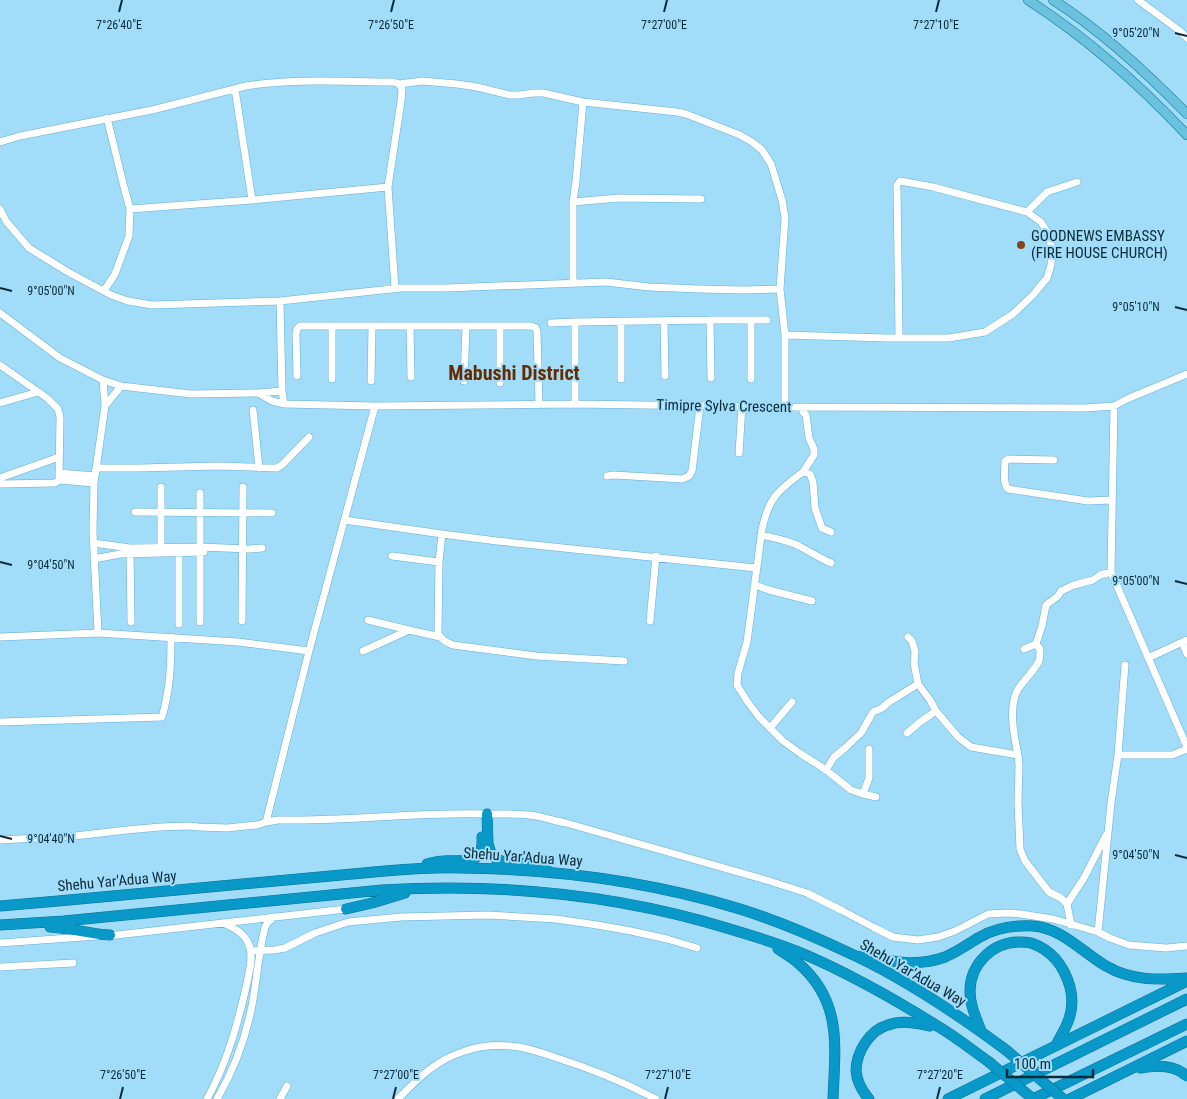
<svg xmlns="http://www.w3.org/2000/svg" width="1187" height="1099" font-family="'Roboto Condensed',sans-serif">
  <rect width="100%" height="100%" fill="#a1dcf9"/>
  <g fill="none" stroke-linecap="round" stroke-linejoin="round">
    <defs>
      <path id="minor" d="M1138 0 1180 31 1187 38
        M399 84 422 81 457 84 477 87 510 95H519L533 93H543L583 102 677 112 686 114 740 135 752 142 762 150 771 164 782 200 785 218 780 289 785 335V407
        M235 89 252 200
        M0 142 20 136 152 110 246 86C295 78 345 82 394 82L399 84 402 89 401 101 388 187 395 288
        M573 202 619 198 701 199
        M0 209 6 221 29 248 68 272 111 295 128 301 152 305 280 301 401 288H446L606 282 649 287 700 289 743 290 780 289
        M130 209 252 200 388 187
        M1027 212 1047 192 1077 182
        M573 283V202L576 181 583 102
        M104 291 115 274 129 236 130 209 124 187 107 118
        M280 301 282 391 284 404
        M0 313 60 358 103 380 121 386 191 394 258 393 282 391
        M710 320 711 378
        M664 321 665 376
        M751 321V379
        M551 323 575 322
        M410 326 411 377
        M500 326V383
        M785 335 886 338H949L985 332 1013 314 1033 295 1047 278 1051 265 1052 250 1049 235 1041 222 1027 212 933 187 900 181 897 185 899 338
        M0 365 47 398 58 409 60 417 59 480
        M297 376 296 334 297 329 300 326H531L536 328 537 332 539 404
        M332 379V326
        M621 379V322
        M371 381 372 326
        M464 381 466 327
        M258 393 272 401 284 404 375 406 575 404 785 407 1085 408 1114 406 1127 399 1187 374
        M0 403 38 392
        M575 404V322L710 320H767
        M105 406 121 386
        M253 410 259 468
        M739 453 742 406
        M1054 460 1009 459 1005 461C1005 470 1002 482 1008 489L1088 501 1112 500
        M96 468H139L219 466 277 468 283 464 309 437
        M803 472 814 455V449L809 438 806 415 803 412V407
        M59 473 95 476
        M607 476 614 475 682 479 689 476 692 471 700 406
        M0 478 59 457
        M0 484 55 483 59 480 94 483
        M135 512 272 513
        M344 520 442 534 497 541 756 568
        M831 532 822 528 815 508 813 482 810 474 803 472C777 491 769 498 762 529L747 642 738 673 737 685 747 701 759 717 783 741 801 754 826 770 834 757 845 748 861 733 873 712 882 708 889 702 918 684
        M442 534 439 562 438 633C441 640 446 642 453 645L536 656 624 661
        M761 535C775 538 787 540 799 546 810 552 820 558 831 563
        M93 543 130 548 200 547 249 549 262 548
        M161 547V487
        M200 547V493
        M130 550 131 622
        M179 553V624
        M392 556 439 562
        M94 559 120 554 204 552
        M1111 572 1187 747
        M755 585 769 590 812 601
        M368 620 409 630
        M242 621 243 487
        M650 621 656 556
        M200 622V552
        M98 633 93 531 94 483 105 406 103 380
        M0 637 98 633 238 642 309 651
        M908 637 912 641 915 652 914 663 918 684 930 700 936 711 958 737 971 747 1018 755 1019 765 1018 802 1020 849 1025 861 1049 892 1061 898 1067 904 1071 925
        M1182 642 1187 654
        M1036 644 1042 626 1046 605 1058 596 1061 591 1074 585 1093 580 1100 575 1111 572 1114 406
        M363 651 409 630 440 637
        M1148 658 1187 640
        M0 722 162 717C170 690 171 665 171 637
        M770 728 792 702
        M907 733 920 722 936 711
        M1018 755C1014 736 1008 707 1018 689 1023 682 1036 668 1039 661 1040 658 1040 652 1040 649L1036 644 1024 649
        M1118 755 1125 665
        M826 770 851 790 863 794 876 797
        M863 794 869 778V749
        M266 822 309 651 375 406
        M0 840 75 836 127 830 160 827 188 826 199 827 227 828 257 825 266 822 278 820C348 821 417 812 487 814 503 814 520 813 536 816 546 818 556 821 566 823L766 880 807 893 843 911 873 927 893 937 918 940 938 937 955 931 988 914 1007 913 1021 914 1053 919 1098 932 1110 938 1129 945 1166 948 1187 946
        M1067 904 1084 878 1106 835
        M1098 932 1111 803 1118 755H1172L1187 749
        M108 936 346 909
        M0 943 97 936
        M251 951 274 950 285 948 315 933 348 922 401 917 488 915 556 919 597 925 631 931 667 939 697 948
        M0 967 73 963
        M207 1099C227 1063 238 1023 247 983 249 972 253 960 250 948 247 935 236 928 223 923
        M217 1099C234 1070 247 1034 253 1000 257 976 259 951 265 927L268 922 275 917
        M280 1099 287 1086
        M398 1099C418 1078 436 1060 465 1051 479 1046 496 1045 510 1046 525 1047 540 1052 554 1057 589 1068 624 1082 656 1099"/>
      <path id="major" d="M1028 0C1087 38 1139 84 1187 135
        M1053 0C1102 31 1146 72 1187 114"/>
      <path id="highway" d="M487 814 488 844 491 853 496 859 504 862 546 865
        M427 864C432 863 437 861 443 861 451 860 472 863 478 856 483 851 482 843 482 837
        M0 906 58 901 385 871C410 869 435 867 460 868 555 869 649 881 740 909 775 920 811 935 845 951 901 976 956 1013 1006 1050
        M346 909 372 903 405 893
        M0 925 64 921 382 890C500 883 617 894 730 929 756 937 781 944 806 955 852 975 896 1000 939 1027 956 1037 972 1050 989 1062
        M50 927C71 928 90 934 110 935
        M778 949C784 953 791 957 797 962 843 1001 835 1046 833 1099
        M863 955C890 962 918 967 945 957 957 952 967 945 978 938 995 928 1014 925 1033 926 1062 928 1082 952 1106 966 1132 981 1158 980 1187 978
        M981 1031C976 1018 970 1005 970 991 970 964 993 942 1019 942 1023 942 1027 942 1031 943 1052 950 1064 966 1070 987 1073 999 1072 1013 1067 1024 1064 1031 1060 1038 1056 1045
        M1140 1068C1156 1065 1174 1064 1187 1076
        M869 1099C862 1091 857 1081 856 1071 856 1052 870 1030 888 1025 902 1020 916 1023 930 1026
        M948 1099 1187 981
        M985 1099 1187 999
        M1033 1099 1187 1024
        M1070 1099 1187 1041"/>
    </defs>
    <use href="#minor" stroke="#64afd2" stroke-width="8"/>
    <use href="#major" stroke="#097297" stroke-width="10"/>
    <use href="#highway" stroke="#097297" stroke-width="11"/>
    <use href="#minor" stroke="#fff" stroke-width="7"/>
    <use href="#major" stroke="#6bc2df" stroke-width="9"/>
    <use href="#highway" stroke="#0899c9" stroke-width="10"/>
    <defs>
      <path id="highway-bridge" d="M1006 1050 1063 1099
        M989 1062 1033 1099"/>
    </defs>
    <use href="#highway-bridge" stroke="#097297" stroke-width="11" stroke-linecap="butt"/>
    <use href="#highway-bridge" stroke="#0899c9" stroke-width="10"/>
  </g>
  <path fill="none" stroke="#0a2b39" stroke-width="2" d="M119 12 122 0M391 12 394 0M664 12 667 0M936 12 939 0M1175 33 1187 36M0 288 12 291M1175 307 1187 310M0 562 12 565M1175 581 1187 584M0 836 12 839M1175 855 1187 858M120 1099 123 1087M393 1099 396 1087M665 1099 668 1087M937 1099 940 1087"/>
  <circle fill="#874318" stroke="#a1dcf9" stroke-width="2" cx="1021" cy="245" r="5"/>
  <g text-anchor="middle" stroke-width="4" stroke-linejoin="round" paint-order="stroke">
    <g font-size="15" fill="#0a2b39" stroke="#a1dcf9" text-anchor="start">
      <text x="1031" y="241">GOODNEWS EMBASSY<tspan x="1031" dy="17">(FIRE HOUSE CHURCH)</tspan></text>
    </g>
    <g font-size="15" fill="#0a2b39" stroke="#a1dcf9">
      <text transform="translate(724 406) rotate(1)" y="5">Timipre Sylva Crescent</text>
      <text transform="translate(523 857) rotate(4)" y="5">Shehu Yar'Adua Way</text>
      <text transform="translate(117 881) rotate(-5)" y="5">Shehu Yar'Adua Way</text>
      <text transform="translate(913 973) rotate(30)" y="5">Shehu Yar'Adua Way</text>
    </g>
    <g font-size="20" font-weight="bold" fill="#672b00" stroke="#a1dcf9">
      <text x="514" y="380">Mabushi District</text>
    </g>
  </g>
  <g font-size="12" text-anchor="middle" fill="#0a2b39" stroke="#a1dcf9" stroke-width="4" stroke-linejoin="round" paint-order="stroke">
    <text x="391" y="29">7°26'50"E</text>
    <text x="664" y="29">7°27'00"E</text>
    <text x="936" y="29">7°27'10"E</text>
    <text x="119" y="29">7°26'40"E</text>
    <text x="1136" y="37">9°05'20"N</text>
    <text x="51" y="295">9°05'00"N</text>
    <text x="1136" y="311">9°05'10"N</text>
    <text x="51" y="569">9°04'50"N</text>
    <text x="1136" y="585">9°05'00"N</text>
    <text x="51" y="843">9°04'40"N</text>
    <text x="1136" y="859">9°04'50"N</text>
    <text x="123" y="1079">7°26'50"E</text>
    <text x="396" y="1079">7°27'00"E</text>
    <text x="668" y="1079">7°27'10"E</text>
    <text x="940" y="1079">7°27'20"E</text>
  </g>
  <path d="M1007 1069v8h86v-8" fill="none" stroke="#0a2b39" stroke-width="2.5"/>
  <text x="1014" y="1069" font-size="15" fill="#0a2b39" stroke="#a1dcf9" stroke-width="4" paint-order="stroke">100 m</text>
</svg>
